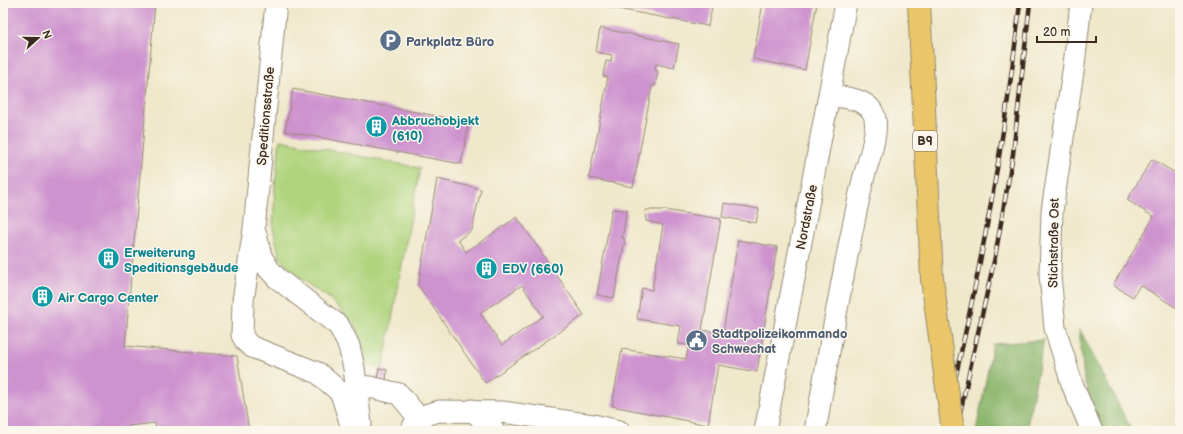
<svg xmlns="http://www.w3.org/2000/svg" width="1183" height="434" font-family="'Balsamiq Sans',sans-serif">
  <rect width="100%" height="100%" fill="#fbf7ec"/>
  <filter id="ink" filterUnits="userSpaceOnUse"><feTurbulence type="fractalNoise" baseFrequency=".025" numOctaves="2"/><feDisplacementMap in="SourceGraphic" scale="8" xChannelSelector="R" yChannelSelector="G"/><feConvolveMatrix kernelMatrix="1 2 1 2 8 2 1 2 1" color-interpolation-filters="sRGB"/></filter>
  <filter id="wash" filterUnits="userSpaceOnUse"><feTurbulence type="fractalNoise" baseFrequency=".012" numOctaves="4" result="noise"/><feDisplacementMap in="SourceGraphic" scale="16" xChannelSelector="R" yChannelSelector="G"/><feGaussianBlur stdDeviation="0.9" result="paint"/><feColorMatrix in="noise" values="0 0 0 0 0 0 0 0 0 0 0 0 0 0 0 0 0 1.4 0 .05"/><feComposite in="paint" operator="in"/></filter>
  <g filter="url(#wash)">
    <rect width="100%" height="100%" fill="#efe8cb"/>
    <path fill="#afd47d" stroke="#757f4e" d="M280 140 420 168 383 367 368 366 360 334 353 323 329 298 299 278 280 258 273 228 275 186Z"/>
    <path fill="#8bb66c" stroke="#637045" d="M1079 328 1132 431H1102L1084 380Z
      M1044 340 1026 431H976L993 344Z"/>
    <g id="blocks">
      <path fill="#ce93cf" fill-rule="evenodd" d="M3 3H155L125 346 237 356 249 431H156L155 423 129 426V431H3Z
        M586 3H713L708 26Z
        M763 3H817L805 70 753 59Z
        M600 28 679 44 674 68 656 64 655 70 658 71 655 86H652L633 187 589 178 608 77 603 76 606 61 611 62 612 55 596 52Z
        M293 89 469 122 461 164 285 131Z
        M1152 159 1180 176V310L1140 285 1133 297 1113 285 1154 217 1127 200Z
        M437 179 481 189 472 230 458 240 466 252 517 217 584 315 485 383 418 285ZM522 285 543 316 502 345 480 313Z
        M724 203 759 209 756 223 722 217Z
        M612 209 627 210 622 238 625 239 614 298 597 295Z
        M645 210H664L721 219 702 330 723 333 738 240 777 247 757 372 718 365 708 425 612 406 622 349 686 359 689 345 678 344 681 326 637 319 642 288 652 290 663 225 646 221Z
        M379 368 387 370 386 380 377 379Z"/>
    </g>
  </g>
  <g filter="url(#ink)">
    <use href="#blocks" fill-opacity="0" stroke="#958974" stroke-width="1"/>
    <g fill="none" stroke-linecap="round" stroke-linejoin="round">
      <defs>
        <path id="minor" d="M276 3 254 229 243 301 242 335 246 342 252 347 318 373 341 393 353 431
          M1081 3 1074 65 1052 211 1050 275 1055 328 1072 384 1092 431
          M256 235 261 256 268 268 277 278 339 326 349 346 354 368 361 424
          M356 386 370 387 399 394 418 417
          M472 410 494 431
          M411 431 418 417 439 411 502 412 593 425 619 431
          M765 431 829 95 846 3
          M815 431C830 347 844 263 863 180 867 164 880 131 874 115 868 98 844 98 829 95"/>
        <path id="major" d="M919 3 932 279"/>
      </defs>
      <use href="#minor" stroke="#958974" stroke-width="23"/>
      <use href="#major" stroke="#958974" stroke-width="24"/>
      <path stroke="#958974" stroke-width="2.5" stroke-dasharray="3 3" stroke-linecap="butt" d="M784 430 791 431"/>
      <use href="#minor" stroke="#fff" stroke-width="21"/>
      <use href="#major" stroke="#eac669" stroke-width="22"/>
      <defs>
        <path id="rail" d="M943 431C951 399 958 366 965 334 989 224 1008 114 1020 3
          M956 431 995 257 1013 154 1030 3"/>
      </defs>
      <use href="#rail" stroke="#3b2a1e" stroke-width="4.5"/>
      <use href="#rail" stroke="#fbf7ec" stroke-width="3" stroke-dasharray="9" stroke-linecap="butt"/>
      <defs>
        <path id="major-bridge" d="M932 279 953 431"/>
      </defs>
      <use href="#major-bridge" stroke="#958974" stroke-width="24" stroke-linecap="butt"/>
      <use href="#major-bridge" stroke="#eac669" stroke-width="22"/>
    </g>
  </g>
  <defs>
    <symbol id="parking-disc" viewBox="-11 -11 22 22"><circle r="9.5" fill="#5c6f8a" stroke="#fbf7ec"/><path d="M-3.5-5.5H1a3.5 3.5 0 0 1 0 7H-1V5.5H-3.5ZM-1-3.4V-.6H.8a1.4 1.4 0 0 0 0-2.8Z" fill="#fff"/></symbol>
    <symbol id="building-disc" viewBox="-11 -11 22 22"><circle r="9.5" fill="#0f9aa8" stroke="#fbf7ec"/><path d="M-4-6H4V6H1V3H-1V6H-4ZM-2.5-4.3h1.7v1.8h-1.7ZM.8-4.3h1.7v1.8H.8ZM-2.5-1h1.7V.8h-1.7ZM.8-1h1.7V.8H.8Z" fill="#fff"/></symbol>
    <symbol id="civic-disc" viewBox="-11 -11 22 22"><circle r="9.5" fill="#5c6f8a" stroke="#fbf7ec"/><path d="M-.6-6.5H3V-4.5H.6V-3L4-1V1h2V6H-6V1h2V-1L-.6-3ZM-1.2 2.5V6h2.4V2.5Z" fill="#fff"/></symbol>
  </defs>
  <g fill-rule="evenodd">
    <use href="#parking-disc" x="378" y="28" width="25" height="25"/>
    <use href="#building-disc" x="364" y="114" width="25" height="25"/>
    <use href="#building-disc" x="96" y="246" width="25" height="25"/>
    <use href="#building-disc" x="474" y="256" width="25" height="25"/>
    <use href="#building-disc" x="30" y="284" width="25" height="25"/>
    <use href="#civic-disc" x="684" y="328" width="25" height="25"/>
  </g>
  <g text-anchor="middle" stroke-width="3" stroke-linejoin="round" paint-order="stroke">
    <rect fill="#fbf7ec" stroke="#75685c" stroke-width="1" x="913" y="131" width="24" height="20" rx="3"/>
    <g font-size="12" font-weight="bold" fill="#3b2a1e">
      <text x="925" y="145">B9</text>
    </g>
    <g font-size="13" font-weight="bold" fill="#4e5e75" stroke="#fbf7ec" text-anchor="start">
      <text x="406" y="46">Parkplatz Büro</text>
      <text x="712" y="338">Stadtpolizeikommando<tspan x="712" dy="15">Schwechat</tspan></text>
    </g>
    <g font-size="13" fill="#3b2a1e" stroke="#fbf7ec">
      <text transform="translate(265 116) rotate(-85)" y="5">Speditionsstraße</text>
      <text transform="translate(806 217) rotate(-79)" y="5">Nordstraße</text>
      <text transform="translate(1053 243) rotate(-89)" y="5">Stichstraße Ost</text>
    </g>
    <g font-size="13" font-weight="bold" fill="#0d838f" stroke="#fbf7ec" text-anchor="start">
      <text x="392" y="125">Abbruchobjekt<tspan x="392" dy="15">(610)</tspan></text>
      <text x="124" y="257">Erweiterung<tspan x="124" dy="15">Speditionsgebäude</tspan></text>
      <text x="502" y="273">EDV (660)</text>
      <text x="58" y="302">Air Cargo Center</text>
    </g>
  </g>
  <rect width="1183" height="434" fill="none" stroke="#fbf7ec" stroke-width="16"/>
  <g transform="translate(38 38) rotate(69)" stroke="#fbf7ec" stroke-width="3" paint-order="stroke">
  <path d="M0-3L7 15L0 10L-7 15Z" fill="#3b2a1e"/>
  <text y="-6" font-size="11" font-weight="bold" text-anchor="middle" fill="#3b2a1e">N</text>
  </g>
  <path d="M1037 36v6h59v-6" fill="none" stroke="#3b2a1e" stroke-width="2"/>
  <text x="1043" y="36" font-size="12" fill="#3b2a1e" stroke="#fbf7ec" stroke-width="3" paint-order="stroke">20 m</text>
</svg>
